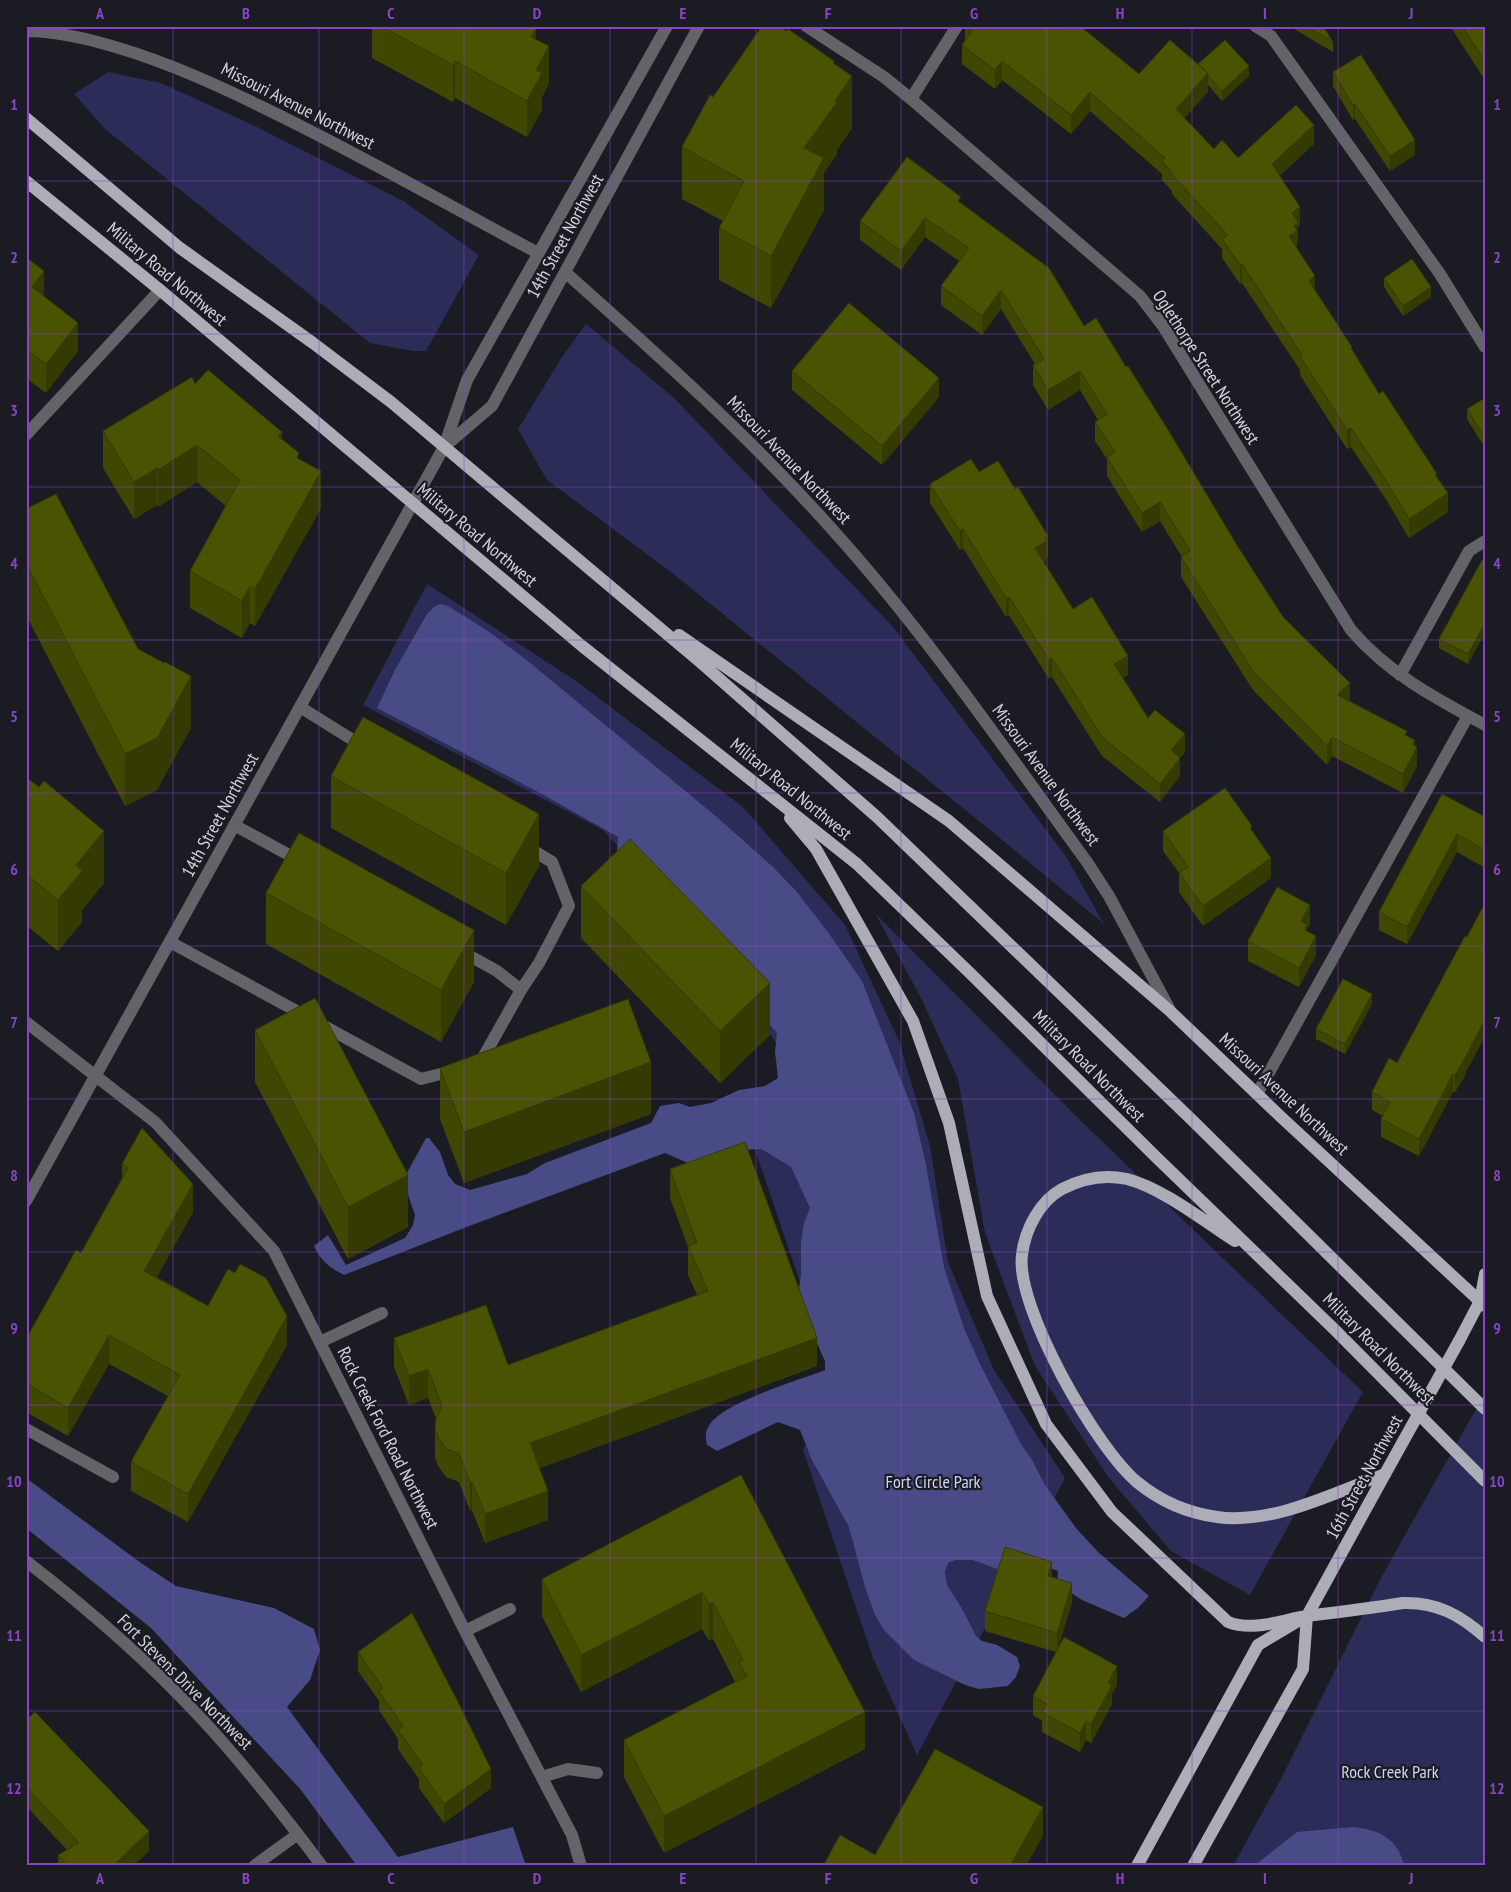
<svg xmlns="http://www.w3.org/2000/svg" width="1511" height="1892" font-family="'PT Sans Narrow',sans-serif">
  <rect width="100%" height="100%" fill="#1b1b23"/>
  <path fill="#2b2c58" d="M108 72 161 83 255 126 405 202 479 255 426 351H413L370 343 105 129 74 94Z
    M586 324 674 398 893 627 1065 855 1104 924 990 830 671 572 547 480 518 429 562 357Z
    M427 584 576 681 743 807 845 925 899 1041 930 1146 948 1262 994 1370 1065 1478 917 1755 873 1658 803 1450 834 1382 750 1135 781 1078 777 1044 725 973 649 881 603 830 363 705Z
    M875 913 1077 1117 1206 1242 1363 1392 1250 1595 1171 1551 1109 1478 1035 1366 985 1233 958 1079 922 1000Z
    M1485 1393V1866H1233L1283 1775 1382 1576Z"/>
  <path fill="#484b86" d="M440 604 448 606 488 631 529 662 718 818 773 867 797 892 830 935 862 981 914 1113 926 1165 944 1267 964 1328 980 1364 1021 1444 1032 1460 1045 1485 1076 1528 1098 1552 1149 1596 1139 1607 1124 1618 1082 1600 1068 1591 1057 1587 1058 1571 1035 1562 1000 1570 973 1560H955L948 1563 945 1572 947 1585 961 1607 976 1636 982 1641 997 1645 1017 1657 1020 1666 1016 1677 1008 1686 979 1689 965 1685 914 1660 884 1630 875 1615 865 1587 849 1527 812 1460 800 1430 778 1422 717 1451 707 1445C705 1437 705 1431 710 1424 727 1401 797 1381 825 1370V1361L802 1310 799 1288 801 1275V1242L804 1223 810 1208 791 1167 761 1149 743 1150 690 1164 665 1153 464 1228 344 1275C330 1268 321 1261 314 1246L328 1235 346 1265 405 1238 413 1225 415 1215 403 1180 426 1138H429L440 1152 448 1175 455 1184 470 1190 527 1174 545 1163 651 1123 660 1106 679 1103 690 1107 711 1103 739 1090 765 1086 778 1078 775 1051 777 1033 617 853 618 837 542 794 377 708 395 670 427 614 434 607Z
    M26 1478 141 1563 176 1586 274 1608 314 1629 320 1650 310 1680 287 1707 398 1857 513 1827 526 1866H357L301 1790 151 1628 26 1528Z
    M1353 1827C1378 1829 1399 1839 1404 1866H1254L1297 1832Z"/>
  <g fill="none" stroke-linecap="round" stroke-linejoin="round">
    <path stroke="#636468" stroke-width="12" d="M806 26 884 77 911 99 1140 296 1163 326 1351 630C1389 674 1435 698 1485 725
      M1255 26 1271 36 1440 274 1485 347
      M26 31C48 31 69 35 90 40 150 55 205 79 260 106 354 151 446 204 538 253
      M911 99 957 26
      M565 272C657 354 749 436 831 528 925 632 1004 748 1087 862L1109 896 1170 1010
      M26 435 160 290
      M444 447 492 406 699 26
      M1400 675 1469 551 1485 541
      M300 707 364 747
      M234 825 302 862
      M170 942 421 1079 456 1070
      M459 950 497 971 521 990 480 1063 478 1064
      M521 990 539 963 569 906 552 862 524 845
      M26 1022 155 1122 274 1251 465 1631 572 1835 581 1866
      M1257 1094 1468 716
      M26 1201 444 447 467 380 667 26
      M320 1342 382 1313
      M26 1429 113 1477
      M26 1561C87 1608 146 1659 199 1716 243 1763 283 1814 322 1866
      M465 1631 510 1609
      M542 1777 568 1769 597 1773
      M254 1866 298 1834"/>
    <path stroke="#acadb6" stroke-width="12" d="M26 118 180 248 313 343 391 402 699 661 877 817 1191 1119 1485 1409
      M26 181 160 290 582 646 857 864 973 976 1157 1158 1335 1330 1485 1481
      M679 635 949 821 1170 1011 1281 1117 1485 1306
      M790 818 816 849 913 1021 949 1123 987 1296 1046 1424 1112 1512 1228 1622C1253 1632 1281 1620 1307 1616 1339 1612 1371 1608 1403 1603 1437 1602 1460 1615 1485 1637
      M1235 1241C1204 1221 1162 1188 1127 1179 1104 1174 1083 1178 1062 1189 1040 1201 1025 1229 1022 1255 1015 1307 1097 1449 1137 1482 1160 1501 1188 1513 1217 1517 1272 1525 1334 1493 1385 1474
      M1459 1341 1480 1301 1485 1274
      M1137 1866 1258 1645 1298 1621
      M1193 1866 1303 1669 1307 1616 1385 1474"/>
    <path stroke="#acadb6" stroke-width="12" d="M1385 1474 1459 1341"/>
  </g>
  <path fill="#404702" d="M372 26H532L549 83 542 97V110L527 137 455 98 453 102 372 58Z
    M1289 26H1323L1333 42V52Z
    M1450 26H1485V80Z
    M965 27 1139 74 1198 64 1249 76 1222 101 1208 85V92L1184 118 1214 149 1238 158 1314 144 1279 176 1300 226 1298 227V242L1297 243V249L1315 290 1379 394 1437 477 1448 512 1409 538 1387 501 1351 447 1347 449 1300 375V370L1242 283 1240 284 1222 258V249L1172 194V191L1162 180V174L1090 111 1071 134 1002 80 995 89 962 64V45L965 41Z
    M834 64 852 128 837 150V154L824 173V210L771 308 719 280V228L723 221 682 199V147L713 97Z
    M1333 72 1415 155 1390 171 1355 119 1353 120 1333 86Z
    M961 204 1084 326 1238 547 1283 617 1350 702 1407 736 1415 745 1417 766 1403 793 1332 756 1327 765 1253 690 1181 577V557H1182L1160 521 1142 532 1107 476V459L1095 441V422L1098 420 1080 390 1048 410 1033 385V365L1035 364 1001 309 982 335 941 305V286L959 261 925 237 901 270 860 240V221Z
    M26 257 44 296 78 351 46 393 26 378Z
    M1384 278 1431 297 1403 316 1384 287Z
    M792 371 939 397 882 465 792 390Z
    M195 384 282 439 299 459 321 508 255 626 250 623 242 638 190 608V571L226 506 197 482 158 507 157 505 134 519 103 468V431Z
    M1485 398V448L1467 419V409Z
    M979 472 1048 555 1047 556V560L1044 562 1073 609 1128 675 1122 678 1148 718 1185 752 1180 758V776L1160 802 1102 756 1052 677 1049 679 1009 615 1006 617 963 548 960 550 930 503V484Z
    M26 509 138 649 164 663 191 728 157 790 125 806 26 615Z
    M1485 561V632L1468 664 1439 648V639Z
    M331 776 539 866 506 925 331 828Z
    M26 777 104 883 82 910V922L58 951 26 925Z
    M1442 794 1485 817V868L1457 852 1407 944 1379 930V912Z
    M1163 831 1252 832 1271 878 1203 926 1179 892V873L1163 851Z
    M581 886 770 1035 720 1083 581 938Z
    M266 893 474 982 441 1042 266 944Z
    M1310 924 1307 929V931L1316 955 1299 987 1248 961V941Z
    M1372 1004 1345 1054 1316 1039V1029Z
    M255 1030 408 1227 348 1259 255 1082Z
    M1397 1063 1466 1074 1455 1092H1453L1419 1156 1381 1137V1119L1383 1116 1372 1110V1092Z
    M440 1068 651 1114 464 1183 440 1119Z
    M142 1128 193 1212 157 1277 208 1306 287 1345 188 1522 131 1491V1462L168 1396 109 1364 68 1436 26 1412V1339L81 1253 122 1178V1164Z
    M670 1169 817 1366 539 1468 548 1520 485 1543 472 1510 470 1511 459 1482 446 1477 438 1466 435 1457V1429L436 1419 428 1398 409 1405 394 1367V1338L508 1365 697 1295 688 1275V1247L670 1198Z
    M741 1475 865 1749 664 1853 624 1777V1740L735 1682 713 1639 709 1641 702 1629 581 1692 542 1616V1579Z
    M1052 1577 1072 1603 1057 1650 1117 1685 1112 1694V1704L1091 1743 1086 1740 1080 1752 1042 1732V1721L1033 1715V1696L1056 1652 985 1631V1611Z
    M358 1652 491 1788 444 1823 419 1788V1779L398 1749V1739L379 1710V1701L358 1671Z
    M26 1720 149 1851 133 1866H58V1855L67 1850 26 1806Z"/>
  <path fill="#343a01" d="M536 29V65L531 37Z
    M549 46V83L542 97V110L527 137V101L536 70Z
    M455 61V98L453 102V65Z
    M834 61V106L835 101 852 76V128L837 150V154L824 173V210L771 308V256L804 148Z
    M1002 61V80L995 89V70Z
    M1249 66V76L1222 101V91Z
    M1208 73V92L1176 128V109Z
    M1090 92V111L1071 134V115Z
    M1355 104V119L1353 120V105Z
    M1314 125V144L1272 183V164Z
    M1415 140V155L1390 171V156Z
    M1300 207V226L1298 227V242L1297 243V250L1289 236 1292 213Z
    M925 218V237L901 270V251Z
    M1242 264V283L1240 284V265Z
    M44 271V300L32 287Z
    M1315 276V295L1309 281Z
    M1431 287V297L1403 316V306Z
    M1001 290V309L982 335V316Z
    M78 323V351L46 393V364Z
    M1080 371V390L1048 410V390Z
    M939 378V397L882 465V446Z
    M1351 428V447L1347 449V430Z
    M282 432V469L278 436Z
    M197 445V482L158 507V470Z
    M157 468V505L134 519V482Z
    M321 471V508L255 626V589Z
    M1448 493V512L1409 538V519Z
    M1160 502V521L1142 532V513Z
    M963 529V548L960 550V531Z
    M1048 536V555L1047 556V560L1035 567V548L1045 538Z
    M250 586V623L242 638V601Z
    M1009 597V615L1006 617V598Z
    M1485 623V632L1468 664V654Z
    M1128 656V675L1114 683V664Z
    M1052 658V677L1049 679V660Z
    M191 676V728L157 790 125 806V754Z
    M1350 683V702L1337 695Z
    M1185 734V752L1180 758V776L1160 802V784L1171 750Z
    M1332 737V756L1327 765V746Z
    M1415 740V752L1417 747V766L1403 793V774L1412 744Z
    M539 814V866L506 925V873Z
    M104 831V883L82 910V922L58 951V900L76 865Z
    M1457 834V852L1407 944V927Z
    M1271 858V878L1203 926V906Z
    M1310 905V924L1307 929V944L1301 921Z
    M474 930V982L441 1042V990Z
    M1316 936V955L1299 987V968Z
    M770 983V1035L720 1083V1031Z
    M1372 994V1004L1345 1054V1044Z
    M1485 1019V1037L1455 1092V1075Z
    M651 1062V1114L464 1183V1132Z
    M1453 1074V1092L1419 1156V1139Z
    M408 1175V1227L348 1259V1207Z
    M193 1184V1212L144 1299V1271Z
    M287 1316V1345L188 1522V1494Z
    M109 1335V1364L68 1436V1408Z
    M817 1338V1366L530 1472V1443Z
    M428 1369V1398L409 1405V1376Z
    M470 1482H472V1510L470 1511Z
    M548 1491V1520L485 1543V1514Z
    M1052 1562V1582L1048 1576Z
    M1072 1583V1603L1057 1652V1633Z
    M702 1592V1629L581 1692V1655Z
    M713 1602V1639L709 1641V1604Z
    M1117 1666V1685L1112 1694V1704L1091 1743V1724L1108 1683Z
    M865 1712V1749L664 1853V1816Z
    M1086 1721V1740L1080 1752V1733Z
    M491 1769V1788L444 1823V1804Z
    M1043 1807V1836L1026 1866H1010Z
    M149 1831V1851L133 1866H113Z"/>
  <path fill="#4a5302" stroke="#343a01" d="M381 26H532L536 29 531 37 549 46 536 70 542 73 527 101 455 61 453 65Z
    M762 26H779L786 31 788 29 834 61 833 63 852 76 835 101 837 102 804 148 824 158 771 256 719 228 744 181 682 147 710 95 713 97Z
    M965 26H1073L1076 28 1078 26H1080L1139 74 1170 40 1208 73 1176 109 1214 149 1222 140 1238 158 1296 105 1314 125 1272 164 1300 207 1292 213 1298 223 1294 226 1297 231 1289 236 1315 276 1309 281 1352 347 1351 348 1379 394 1383 391 1437 474 1435 475 1448 493 1409 519 1387 482 1351 428 1347 430 1300 356 1302 355 1242 264 1240 265 1222 239 1228 235 1172 175 1173 174 1162 161 1165 158 1090 92 1071 115 1002 61 995 70 962 45 972 31 965 27Z
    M1306 26H1323L1333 42Z
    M1462 26H1485V61Z
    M1225 40 1249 66 1222 91 1208 76V73L1198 64Z
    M1361 55 1415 140 1390 156 1355 104 1353 105 1333 72Z
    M907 157 961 197 958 201 1049 268 1084 326 1096 318 1126 367 1128 366 1170 433 1238 547 1283 617 1350 683 1337 695 1407 731 1405 735 1415 740 1412 744 1417 747 1403 774 1332 737 1327 746 1253 671 1181 557 1190 551 1160 502 1142 513 1107 457 1115 452 1095 422 1107 414 1080 371 1048 390 1033 365 1044 359 1001 290 982 316 941 286 969 248 925 218 901 251 860 221Z
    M26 257 44 271 32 287 78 323 46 364 26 349Z
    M1412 259 1431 287 1403 306 1384 278Z
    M849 303 939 378 882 446 792 371Z
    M208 370 282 432 278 436 299 453 297 458 321 471 255 589 250 586 242 601 190 571 240 480 197 445 158 470 157 468 134 482 103 431 192 377 195 384Z
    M1485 398V438L1467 409Z
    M971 459 979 472 998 461 1015 489 1018 487 1048 536 1045 538 1047 541 1035 548 1073 609 1092 597 1128 656 1114 664 1148 718 1155 710 1185 734 1171 750 1180 758 1160 784 1102 737 1052 658 1049 660 1009 597 1006 598 963 529 960 531 930 484Z
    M56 494 138 649 164 663 165 662 191 676 157 738 125 754 26 563V509Z
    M1482 560 1485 561V623L1468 654 1439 639Z
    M363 717 539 814 506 873 331 776Z
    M26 777 39 787 44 781 104 831 76 865 82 871 58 900 26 874Z
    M1225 788 1252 826 1250 828 1271 858 1203 906 1179 873 1188 867 1163 831Z
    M1442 794 1485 817V850L1457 834 1407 927 1379 912Z
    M299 833 474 930 441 990 266 893Z
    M630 839 770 983 720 1031 581 886Z
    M1277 887 1310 905 1301 921 1307 925 1305 930 1316 936 1299 968 1248 941Z
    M1485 903V1019L1466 1056 1455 1075 1453 1074 1419 1139 1381 1119 1390 1102 1372 1092 1389 1058 1397 1063 1465 936 1467 937Z
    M1343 979 1372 994 1345 1044 1316 1029Z
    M315 998 408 1175 348 1207 255 1030Z
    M628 999 651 1062 464 1132 440 1068Z
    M142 1128 193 1184 144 1271 208 1306 228 1269 235 1273 240 1264 266 1278 287 1316 188 1494 131 1462 180 1375 109 1335 68 1408 26 1383V1339L76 1250 81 1253 128 1168 122 1164Z
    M745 1142 817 1338 530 1443 548 1491 485 1514 472 1482H470L459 1454 446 1448 438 1437 435 1429 436 1419 442 1406 428 1369 409 1376 394 1338 486 1305 508 1365 708 1291 688 1246 697 1243 670 1169Z
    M741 1475 865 1712 664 1816 624 1740 747 1676 739 1662 743 1660 713 1602 709 1604 702 1592 581 1655 542 1579Z
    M1005 1547 1052 1562 1048 1576 1072 1583 1057 1633 985 1611Z
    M412 1613 459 1704 491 1769 444 1804 419 1768 423 1765 398 1730 403 1726 379 1691 383 1688 358 1652Z
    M1064 1637 1117 1666 1108 1683 1112 1685 1091 1724 1086 1721 1080 1733 1042 1712 1047 1704 1033 1696Z
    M35 1712 149 1831 113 1866H68L58 1855 79 1843 26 1787V1720Z
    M935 1749 1043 1807 1010 1866H823L840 1835 875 1855Z"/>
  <path fill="none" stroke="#8845c3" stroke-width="1" stroke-opacity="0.55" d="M173 26V1866M319 26V1866M464 26V1866M610 26V1866M756 26V1866M901 26V1866M1047 26V1866M1192 26V1866M1338 26V1866M26 181H1485M26 334H1485M26 487H1485M26 640H1485M26 793H1485M26 946H1485M26 1099H1485M26 1252H1485M26 1405H1485M26 1558H1485M26 1711H1485"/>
  <g text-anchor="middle" stroke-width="4.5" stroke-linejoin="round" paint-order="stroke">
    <g font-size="18" fill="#d3d4d9" stroke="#1b1b23">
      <text transform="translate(298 106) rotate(27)" y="6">Missouri Avenue Northwest</text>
      <text transform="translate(565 236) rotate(-61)" y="6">14th Street Northwest</text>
      <text transform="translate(167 274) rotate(40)" y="6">Military Road Northwest</text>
      <text transform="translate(1206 367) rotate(57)" y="6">Oglethorpe Street Northwest</text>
      <text transform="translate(789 460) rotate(46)" y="6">Missouri Avenue Northwest</text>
      <text transform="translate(477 535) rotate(40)" y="6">Military Road Northwest</text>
      <text transform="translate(1046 775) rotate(54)" y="6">Missouri Avenue Northwest</text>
      <text transform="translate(791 789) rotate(39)" y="6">Military Road Northwest</text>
      <text transform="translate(220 815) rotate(-61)" y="6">14th Street Northwest</text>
      <text transform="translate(1089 1066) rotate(45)" y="6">Military Road Northwest</text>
      <text transform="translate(1284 1094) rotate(43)" y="6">Missouri Avenue Northwest</text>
      <text transform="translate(1379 1349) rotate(45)" y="6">Military Road Northwest</text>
      <text transform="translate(388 1438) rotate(63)" y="6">Rock Creek Ford Road Northwest</text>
      <text transform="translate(1364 1477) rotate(-61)" y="6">16th Street Northwest</text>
      <text transform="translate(185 1682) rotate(45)" y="6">Fort Stevens Drive Northwest</text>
    </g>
    <g font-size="18" fill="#cfd4f8" stroke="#1b1b23">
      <text x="933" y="1488">Fort Circle Park</text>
      <text x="1390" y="1778">Rock Creek Park</text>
    </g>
  </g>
  <rect width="1511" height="1892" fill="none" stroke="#1b1b23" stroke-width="55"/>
  <rect x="28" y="28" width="1456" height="1836" fill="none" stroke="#8845c3" stroke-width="2"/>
  <g font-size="16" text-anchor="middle" font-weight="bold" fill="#8845c3">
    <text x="100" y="19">A</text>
    <text x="246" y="19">B</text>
    <text x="391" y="19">C</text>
    <text x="537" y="19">D</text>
    <text x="683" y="19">E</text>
    <text x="828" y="19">F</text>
    <text x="974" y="19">G</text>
    <text x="1120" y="19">H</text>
    <text x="1265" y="19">I</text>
    <text x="1411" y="19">J</text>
    <text x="14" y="110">1</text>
    <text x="1497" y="110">1</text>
    <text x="14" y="263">2</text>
    <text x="1497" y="263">2</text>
    <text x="14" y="416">3</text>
    <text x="1497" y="416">3</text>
    <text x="14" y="569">4</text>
    <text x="1497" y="569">4</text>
    <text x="14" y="722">5</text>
    <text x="1497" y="722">5</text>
    <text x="14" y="875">6</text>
    <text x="1497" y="875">6</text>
    <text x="14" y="1028">7</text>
    <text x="1497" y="1028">7</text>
    <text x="14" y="1181">8</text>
    <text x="1497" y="1181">8</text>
    <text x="14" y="1334">9</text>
    <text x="1497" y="1334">9</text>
    <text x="14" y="1487">10</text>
    <text x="1497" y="1487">10</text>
    <text x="14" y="1641">11</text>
    <text x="1497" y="1641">11</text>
    <text x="14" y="1794">12</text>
    <text x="1497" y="1794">12</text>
    <text x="100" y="1884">A</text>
    <text x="246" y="1884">B</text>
    <text x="391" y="1884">C</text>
    <text x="537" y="1884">D</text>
    <text x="683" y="1884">E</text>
    <text x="828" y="1884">F</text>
    <text x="974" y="1884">G</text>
    <text x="1120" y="1884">H</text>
    <text x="1265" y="1884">I</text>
    <text x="1411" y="1884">J</text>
  </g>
</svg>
